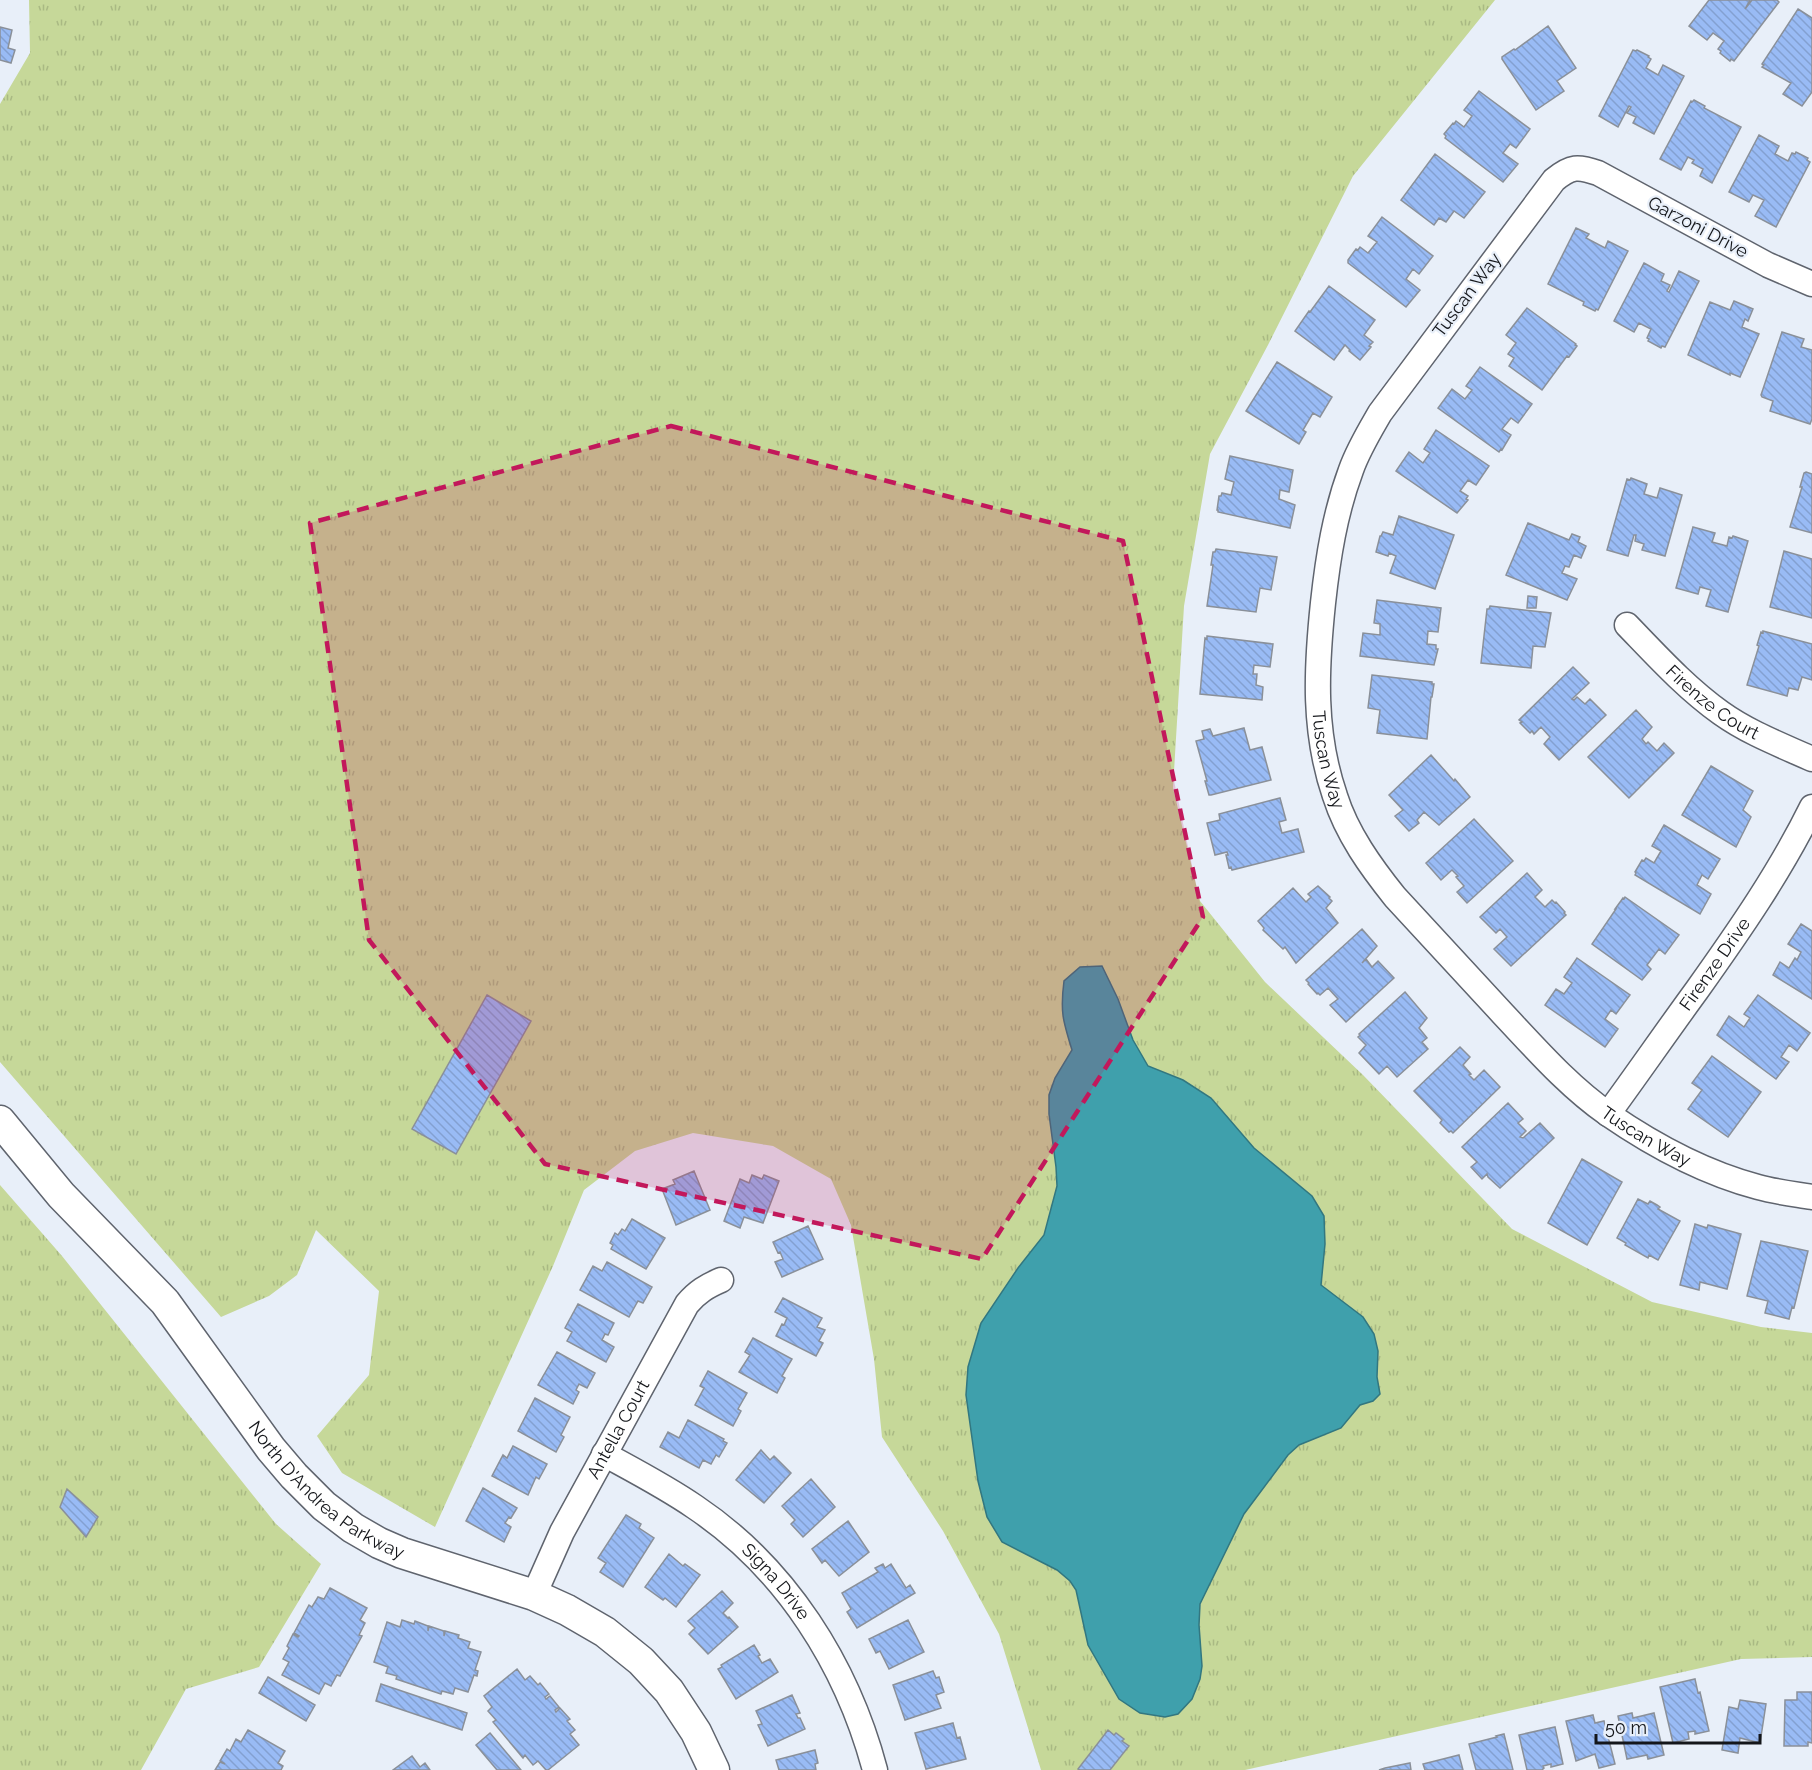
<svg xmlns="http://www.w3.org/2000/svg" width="1812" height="1770" font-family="Raleway,sans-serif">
  <defs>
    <pattern id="grass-tufts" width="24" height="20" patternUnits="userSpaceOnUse" patternTransform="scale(1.5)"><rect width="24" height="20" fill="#c6d899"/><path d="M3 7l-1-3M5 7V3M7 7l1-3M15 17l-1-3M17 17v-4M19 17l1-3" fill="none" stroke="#a9b983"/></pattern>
    <pattern id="building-back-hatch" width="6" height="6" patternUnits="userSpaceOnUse" patternTransform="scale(1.5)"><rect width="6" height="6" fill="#99bbf5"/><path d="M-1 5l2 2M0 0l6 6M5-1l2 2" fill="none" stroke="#83a0d1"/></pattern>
  </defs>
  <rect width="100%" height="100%" fill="#e8eff9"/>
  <path fill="url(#grass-tufts)" d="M29 0H1495L1353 176 1268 345 1210 454 1184 606 1173 788 1200 901 1265 982 1363 1075 1512 1229 1652 1302 1761 1327 1812 1333V1657L1741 1659 1245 1770H1041L999 1634 943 1531 882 1437 874 1359 851 1225 831 1179 773 1146 693 1133 635 1151 584 1190 553 1266 435 1527 342 1473 317 1436 369 1375 379 1291 316 1230 297 1275 269 1296 221 1317 0 1062V104L30 53Z
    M0 1185 62 1256 276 1524 321 1564 259 1667 186 1689 141 1770H0Z"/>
  <path fill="#3fa0ac" stroke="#327780" stroke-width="1.5" d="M1102 966 1118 999 1133 1040 1148 1066 1183 1080 1211 1098 1254 1148 1312 1196 1324 1216 1325 1244 1321 1285 1363 1317 1374 1334 1378 1351 1377 1377 1380 1394 1373 1401 1360 1405 1341 1428 1299 1445 1288 1455 1244 1514 1200 1604 1199 1625 1202 1666 1200 1679 1192 1699 1178 1714 1165 1717 1140 1713 1119 1699 1088 1645 1076 1590 1070 1581 1057 1570 1002 1542 987 1517 978 1481 966 1395 968 1367 981 1323 1018 1268 1044 1235 1057 1186 1056 1167 1049 1114V1095L1055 1078 1072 1050C1063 1021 1060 1012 1064 981L1080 967Z"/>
  <path fill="url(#building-back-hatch)" stroke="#8a9099" stroke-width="1.5" d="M1709 0H1750L1745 9 1752 0H1777L1779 2 1734 61 1731 59 1730 61 1720 53 1721 51 1718 49 1724 41 1713 33 1707 40 1689 26Z
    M1798 9 1812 18V92L1802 106 1783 94 1791 83 1762 67 1764 65 1762 64Z
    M1548 26 1576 68 1557 81 1564 91 1536 110 1502 59V57L1514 49 1515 50Z
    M0 27 12 30 8 48 15 50 11 63 0 60Z
    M1633 50 1636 51 1637 50 1649 56 1648 57 1651 59 1646 68 1658 75 1663 65 1684 76 1654 134 1633 123 1636 117 1627 113 1631 107 1629 106 1618 127 1599 116Z
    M1479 91 1530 129 1516 148 1510 144 1503 153 1518 164 1503 182 1445 138 1446 136 1444 134 1453 123 1454 124 1456 121 1464 127 1472 116 1464 110Z
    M1694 100 1705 106 1704 108 1741 127 1712 183 1700 176 1703 169 1692 163 1694 160 1688 157 1681 170 1660 159 1691 101 1692 102Z
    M1759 135 1779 146 1775 154 1788 161 1792 153 1795 154 1796 152 1808 158 1807 160 1810 162 1776 227 1755 216 1764 200 1753 195 1749 202 1729 192Z
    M1435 154 1485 192 1464 218 1454 211 1446 222 1439 218 1434 225 1401 200Z
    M1382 217 1433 256 1419 274 1413 269 1406 279 1420 290 1406 307 1348 263V260L1356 249 1358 250 1360 247 1368 253 1377 242 1368 236Z
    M1576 228 1589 234 1586 238 1605 248 1608 241 1628 251 1598 310 1596 309 1595 311 1583 305 1584 302 1548 284Z
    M1644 263 1664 274 1661 281 1670 285 1667 291 1669 292 1679 271 1699 281 1665 347 1662 346 1661 348 1648 341 1649 339 1647 338 1651 329 1639 323 1634 332 1614 321Z
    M1329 286 1375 320 1364 335 1373 342 1369 346 1371 347 1360 360 1349 351 1350 350 1345 345 1334 360 1295 331 1309 311 1310 312Z
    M1734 301 1753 309 1748 321 1745 319 1742 327 1759 334 1740 377 1730 373V375L1688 355 1710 302 1730 310Z
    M1527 308 1576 344 1575 345 1577 346 1569 357 1567 356 1542 390 1509 366 1514 358 1508 354 1516 343 1506 335Z
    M1782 332 1804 339 1801 347 1812 350V419L1810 424 1770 411 1773 401 1762 397 1761 395Z
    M1277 362 1332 397 1320 417 1313 413 1303 430 1306 432 1299 444 1246 411Z
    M1480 367 1532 404 1518 423 1511 418 1502 429 1511 435 1502 450 1501 449 1499 452 1438 408 1452 389 1465 399 1472 390 1466 386Z
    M1436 430 1489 466 1476 485 1468 480 1460 491 1468 496 1466 499 1468 500 1457 513 1396 471 1409 452 1423 463 1430 453 1424 449Z
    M1230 456 1293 470 1289 492 1280 490 1279 499 1295 505 1290 528 1218 512V510H1217L1219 496H1221L1222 493 1231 495 1234 482 1225 479Z
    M1806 472 1812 474V533L1790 527 1802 487H1800L1804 473Z
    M1631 478 1647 484 1644 494 1657 498 1660 488 1682 495 1665 556 1642 550 1644 544 1635 541 1636 535H1634L1628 556 1607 550 1627 479 1630 480Z
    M1399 516 1454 535 1435 589 1390 573 1396 556 1389 553 1388 556 1376 552 1380 536H1381L1383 532 1393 535Z
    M1528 523 1569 540 1572 534 1580 537 1578 542 1586 546 1581 558 1574 555 1569 567 1565 566 1562 573 1577 579 1567 600 1506 575Z
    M1693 527 1715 533 1712 542 1727 546 1729 537 1732 538 1733 536 1748 541 1728 612 1706 606 1711 590 1700 587 1698 594 1676 588Z
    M1216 549 1277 557 1271 590 1260 588 1256 612 1207 606 1213 565H1211L1213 552H1215Z
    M1784 551 1812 559V618L1770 607Z
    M1528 596 1537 597 1536 608H1527Z
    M1377 600 1441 608 1438 632 1428 631 1427 644 1436 645V649H1438L1434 665 1360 656 1363 633 1380 635V624L1374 623Z
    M1490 606 1551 613 1545 647 1533 646 1531 668 1481 663 1487 609H1489Z
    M1763 631 1812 644V680L1802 677 1798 690 1789 688 1787 696 1747 685 1759 646 1757 645 1761 632 1763 633Z
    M1207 636 1273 644 1270 667 1254 665 1253 674H1257L1256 685 1263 687 1262 700 1200 694 1204 649 1205 638 1207 639Z
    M1573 667 1589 683 1572 699 1574 700 1577 697 1585 704 1590 699 1606 715 1559 760 1544 744 1550 737 1541 727 1534 734 1532 731 1530 733 1520 723 1522 722 1519 720Z
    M1372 675 1432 682V684H1434L1432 697H1431L1427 739 1377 733 1380 710 1368 708Z
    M1636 710 1652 727 1642 739 1646 744 1648 742 1657 751 1664 743 1674 753 1629 798 1588 757Z
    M1244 728 1250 750 1262 747 1271 780 1211 795H1209L1205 781H1207L1196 741 1204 739 1202 731 1210 729 1213 736Z
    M1431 755 1454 781 1455 779 1470 797 1439 825 1424 812 1417 820 1419 823 1409 831 1395 816 1403 810 1389 795Z
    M1711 766 1753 791 1743 810 1751 817 1736 847 1682 815Z
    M1280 798 1286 820 1279 822 1282 833 1298 829 1304 852 1232 870 1231 867 1229 868 1226 855H1228L1227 852 1215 855 1207 823 1220 820 1219 814Z
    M1474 819 1513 861 1467 903 1457 892 1464 886 1456 877 1458 876 1452 870 1441 880 1426 863Z
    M1664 825 1720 859 1708 879 1702 875 1697 885 1711 894 1700 914 1635 875 1636 873 1635 872 1642 860 1644 861 1646 858 1654 863 1661 851 1652 846Z
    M1527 873 1542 890 1535 897 1545 907 1552 900 1555 903 1556 902 1565 912 1564 913 1566 915 1511 966 1494 949 1507 937 1500 929 1496 933 1480 917Z
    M1318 886 1330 897 1329 898 1332 901 1326 908 1338 923 1296 963 1285 947 1283 949 1263 930 1264 928 1258 921 1293 888 1306 902 1311 897 1308 894Z
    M1625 897 1679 935 1665 954 1659 949 1647 965 1651 969 1642 980 1592 944 1616 909H1615L1623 898 1624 899Z
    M1801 924 1812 931V999L1773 975 1780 962 1789 968 1795 958 1797 960 1801 952 1788 944Z
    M1362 929 1377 946 1362 963 1366 959 1372 967 1378 961 1394 978 1346 1022 1330 1005 1338 999 1328 988 1320 995 1318 993 1317 994 1308 984 1309 983 1306 980Z
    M1577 958 1630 995 1616 1014 1611 1010 1605 1019 1618 1029 1605 1047 1545 1005 1556 989 1564 994 1572 983 1564 977Z
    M1405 992 1427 1018 1419 1028 1427 1038 1422 1042 1428 1049 1397 1077 1387 1066 1379 1074 1359 1053 1366 1045 1358 1037 1360 1035 1359 1034Z
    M487 995 531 1021 456 1154 412 1129Z
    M1758 995 1810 1033 1797 1051 1789 1045 1781 1057 1789 1062 1776 1079 1717 1035 1729 1016 1744 1027 1750 1018 1744 1014Z
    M1460 1047 1470 1057 1463 1065 1471 1074 1469 1075 1474 1080 1484 1070 1500 1087 1453 1133 1451 1131 1449 1132 1440 1123 1442 1120 1414 1091Z
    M1712 1056 1761 1092 1728 1137 1688 1109 1702 1090 1692 1083Z
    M1508 1103 1523 1119 1518 1123 1526 1131 1520 1137 1523 1138 1540 1123 1554 1138 1500 1188 1488 1177 1487 1174 1482 1179 1471 1167 1477 1162 1462 1147Z
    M1582 1159 1622 1182 1587 1245 1548 1223Z
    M694 1171 710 1210 676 1225 662 1189 675 1184 673 1180Z
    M752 1175 762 1179 764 1175 779 1181 763 1223 744 1217 740 1228 724 1221 740 1179 749 1183Z
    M1638 1199 1648 1204 1650 1201 1657 1205 1660 1207 1658 1209 1680 1221 1658 1260 1649 1255 1648 1258 1625 1245 1626 1243 1617 1238Z
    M632 1219 665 1238 646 1269 611 1249 613 1245 610 1243 615 1233 618 1235 622 1229 625 1231Z
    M1695 1224 1707 1228 1708 1225 1741 1234 1727 1289 1700 1282 1699 1290 1680 1285Z
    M808 1226 823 1259 782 1277 775 1262 783 1259 780 1252 778 1253 773 1242Z
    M1761 1241 1808 1251 1794 1308 1792 1307 1789 1319 1765 1313 1768 1301 1747 1296Z
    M607 1262 652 1287 643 1303 638 1301 629 1317 580 1290 593 1266 602 1271Z
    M783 1298 822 1318 817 1327 825 1330 819 1341 823 1343 816 1356 776 1336 782 1324 784 1325 787 1318 775 1312Z
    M578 1304 614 1323 608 1335 605 1334 602 1340 614 1347 606 1362 567 1341 572 1332 565 1328Z
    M753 1338 792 1359 782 1376 785 1378 777 1393 739 1372 750 1355 745 1352Z
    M557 1352 595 1373 587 1388 579 1384 576 1390 579 1392 573 1404 538 1385Z
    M708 1371 747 1393 738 1409 741 1411 733 1426 695 1405 704 1388 700 1386Z
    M535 1398 570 1417 561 1435 564 1437 556 1452 518 1431Z
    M688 1420 724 1439 723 1441 727 1443 719 1457 716 1455 711 1464 703 1460 699 1468 660 1447 668 1432 679 1438Z
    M513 1446 547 1464 539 1479 536 1477 528 1495 492 1476 503 1455 507 1458Z
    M761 1450 770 1460 774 1456 791 1473 764 1503 736 1480Z
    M811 1479 835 1507 803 1537 791 1524 795 1520 782 1506Z
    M483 1488 517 1508 511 1518 509 1517 505 1523 511 1527 504 1542 466 1521Z
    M67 1489 98 1517 86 1537 60 1507Z
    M626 1515 641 1524 639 1528 654 1538 623 1587 600 1572 606 1563 598 1558Z
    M848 1521 869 1552 839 1576 825 1560 822 1563 812 1549Z
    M669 1554 683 1566 685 1564 700 1575 676 1607 665 1598 663 1600 645 1587Z
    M883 1564 885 1568 891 1564 906 1588 910 1585 915 1593 857 1628 847 1612 851 1609 842 1593 878 1572 875 1568Z
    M330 1588 367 1608 360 1620 365 1623 359 1635 362 1636 340 1676 337 1675 331 1686 325 1683 319 1694 282 1675 289 1662 283 1659 289 1648 287 1646 293 1634 298 1637 299 1636 294 1633 309 1605 312 1607 318 1597 324 1599Z
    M722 1591 733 1603 723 1613 728 1618 729 1617 738 1627 708 1654 689 1634 695 1628 688 1621Z
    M402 1620 414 1624 415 1621 428 1626V1631L429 1626 444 1631V1636L445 1631 459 1635 458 1638 470 1642 468 1648 481 1652 475 1670 478 1671 477 1676 474 1675 468 1692 455 1688 453 1694 442 1691 441 1694 396 1679 397 1676 386 1673 388 1667 374 1662 387 1622 400 1627Z
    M908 1620 924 1652 889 1669 880 1651 876 1653 869 1639Z
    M754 1645 760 1655 758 1656 762 1663 770 1659 778 1672 736 1699 718 1669 722 1667 721 1665Z
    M517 1669 525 1680 530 1676 538 1685 540 1683 549 1694 545 1697 546 1699 550 1696 559 1707 555 1710 556 1712 560 1708 570 1719 567 1721 575 1730 570 1734 579 1745 548 1770H546L538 1761 533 1765 525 1755 523 1758 493 1722 496 1720 488 1711 492 1707 484 1696Z
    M933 1671 936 1678 939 1677 944 1692 936 1695 941 1708 905 1720 893 1685Z
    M268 1677 315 1705 306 1721 259 1693Z
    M1695 1679 1698 1693 1700 1692 1709 1731 1695 1734V1731L1688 1732 1689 1739 1673 1743 1660 1687Z
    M381 1684 467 1713 462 1730 376 1701Z
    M1797 1692H1812V1743L1808 1742V1746H1784L1785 1700H1797Z
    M792 1695 800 1713 796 1714 798 1718H800L805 1729 768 1746 758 1725 762 1724 756 1711Z
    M1740 1700 1766 1704 1760 1743 1740 1738 1738 1753 1722 1750 1729 1707 1738 1709Z
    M1632 1713 1633 1718 1654 1713 1664 1755 1648 1759 1647 1755 1627 1759 1618 1716Z
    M1593 1715 1595 1723 1604 1721 1615 1764 1599 1768 1595 1754 1576 1761 1566 1721Z
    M953 1723 957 1738 960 1737 966 1759 926 1769 915 1733Z
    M1555 1727 1563 1764 1551 1767V1764L1543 1766 1544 1768 1542 1770H1527L1519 1735Z
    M248 1730 285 1751 278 1763 283 1766 281 1770H215L220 1762 225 1764 220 1761 227 1749 230 1751 236 1739 241 1742Z
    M1108 1730 1114 1735 1116 1733 1124 1739 1122 1741 1129 1746 1110 1770H1080L1078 1769Z
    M490 1733 521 1770H497L476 1745Z
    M1504 1734 1513 1770H1476L1469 1744 1497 1737 1496 1736Z
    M815 1750 818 1763 815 1764 816 1770H779L776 1760Z
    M1459 1755 1463 1770H1425L1423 1764Z
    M412 1756 420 1767 425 1763 430 1770H393Z
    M1410 1763 1411 1770H1379L1385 1768Z"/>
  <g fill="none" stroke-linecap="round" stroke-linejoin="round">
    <defs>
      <g id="minor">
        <path id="s1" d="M1812 284 1768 265 1598 173C1578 166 1571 166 1554 180L1380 413C1369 432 1358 450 1351 470 1335 513 1328 557 1323 603 1316 670 1313 732 1335 796 1347 834 1371 867 1395 897 1431 936 1467 975 1503 1014 1536 1049 1568 1086 1608 1114 1653 1145 1705 1173 1758 1187 1776 1192 1794 1194 1812 1197"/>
        <path id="s2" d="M1627 625C1657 656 1686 688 1721 713 1749 733 1781 745 1812 759"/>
        <path id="s3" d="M1608 1114C1638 1073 1667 1031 1697 990 1739 931 1780 872 1812 807"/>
        <path id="s4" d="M604 1454C635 1471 666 1487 695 1507 786 1568 847 1665 875 1770"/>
        <path id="s5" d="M534 1595 562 1532 687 1304C697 1292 707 1286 721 1280"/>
      </g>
      <g id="tertiary">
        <path id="s6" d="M0 1121 61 1195 165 1302 271 1449 294 1476 324 1506 353 1528 379 1543 402 1553 534 1595 567 1610 605 1632 641 1661 669 1691 696 1732 714 1770"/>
      </g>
    </defs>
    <use href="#minor" stroke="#5f646e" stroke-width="27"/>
    <use href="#tertiary" stroke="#5f646e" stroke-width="33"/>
    <use href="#minor" stroke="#fff" stroke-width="24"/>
    <use href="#tertiary" stroke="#fff" stroke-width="30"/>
  </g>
  <path fill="#c2185b" fill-opacity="0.2" stroke="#c2185b" stroke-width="4.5" stroke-dasharray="12 8" stroke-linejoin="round" d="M671 426 1123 541 1203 917 982 1259 545 1164 369 940 310 523Z"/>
  <g text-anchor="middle" stroke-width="4.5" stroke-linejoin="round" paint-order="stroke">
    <g font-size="18" fill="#14161a" stroke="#e8eff9">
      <text transform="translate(1698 227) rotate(28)" y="6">Garzoni Drive</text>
      <text transform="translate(1467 295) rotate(-53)" y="6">Tuscan Way</text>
      <text dy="6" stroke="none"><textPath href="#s2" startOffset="116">Firenze Court</textPath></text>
      <text dy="6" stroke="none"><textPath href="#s1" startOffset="938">Tuscan Way</textPath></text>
      <text dy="6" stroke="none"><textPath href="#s3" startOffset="184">Firenze Drive</textPath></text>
      <text dy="6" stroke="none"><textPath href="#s1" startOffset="1442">Tuscan Way</textPath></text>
      <text dy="6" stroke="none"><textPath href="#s5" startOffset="186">Antella Court</textPath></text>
      <text dy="6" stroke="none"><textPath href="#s6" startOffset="496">North D'Andrea Parkway</textPath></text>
      <text dy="6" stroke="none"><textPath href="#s4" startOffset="216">Signa Drive</textPath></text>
    </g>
  </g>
  <path d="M1596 1734v9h164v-9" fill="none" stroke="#14161a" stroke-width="3"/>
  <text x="1605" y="1734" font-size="18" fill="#14161a" stroke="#e8eff9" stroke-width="4.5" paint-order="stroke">50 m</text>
</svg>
